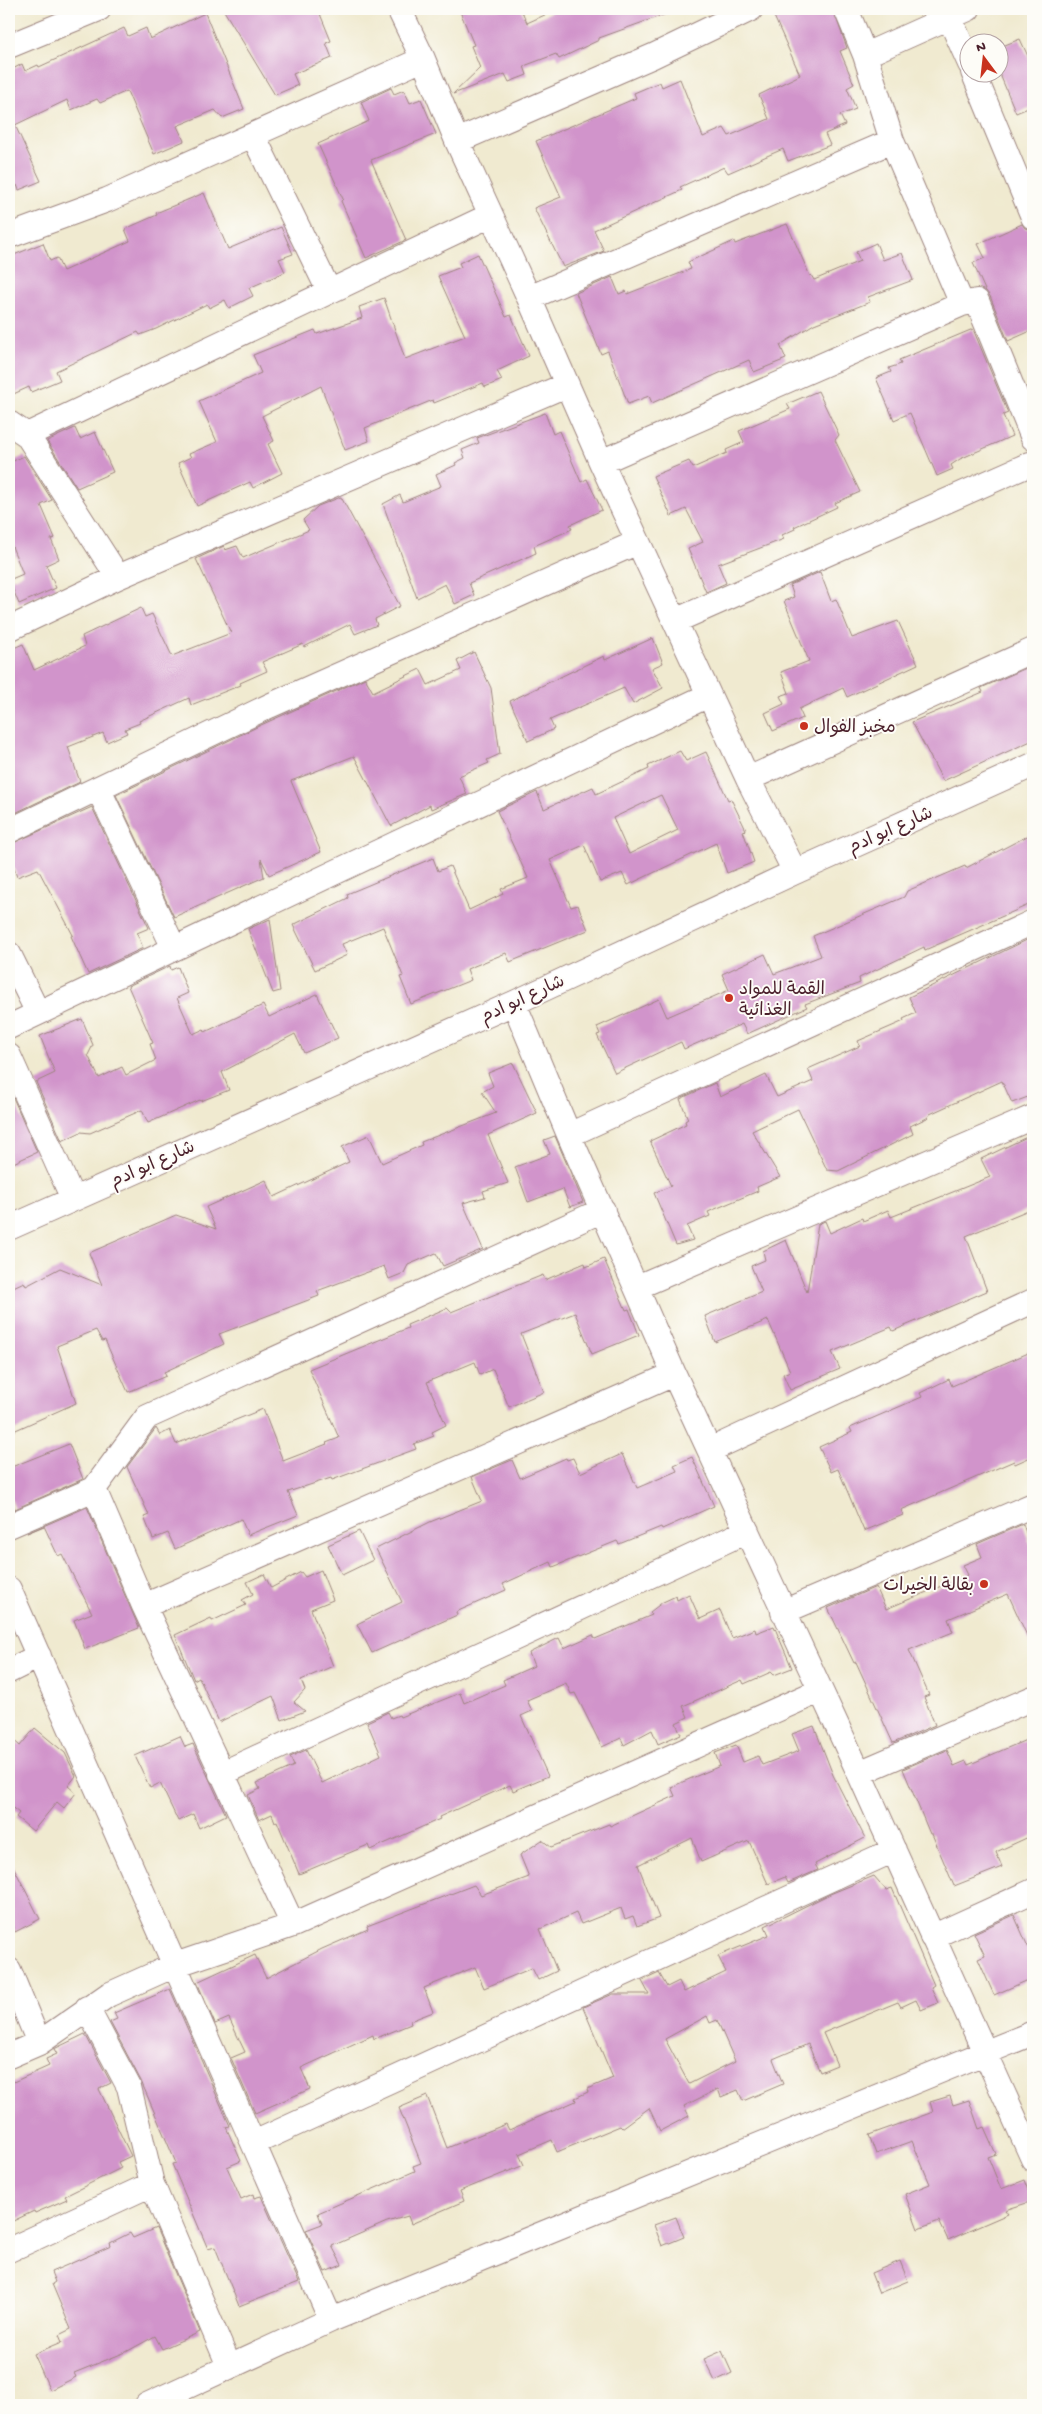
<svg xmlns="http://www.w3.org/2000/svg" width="1042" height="2414" font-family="'Gochi Hand','Playpen Sans Arabic',sans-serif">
  <rect width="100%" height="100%" fill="#fdfcf7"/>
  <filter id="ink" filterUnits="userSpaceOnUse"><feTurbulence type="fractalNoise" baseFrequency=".02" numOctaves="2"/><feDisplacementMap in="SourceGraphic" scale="10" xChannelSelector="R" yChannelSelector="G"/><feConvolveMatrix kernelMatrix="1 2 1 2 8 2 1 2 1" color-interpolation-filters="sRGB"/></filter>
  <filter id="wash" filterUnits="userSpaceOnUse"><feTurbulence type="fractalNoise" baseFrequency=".0096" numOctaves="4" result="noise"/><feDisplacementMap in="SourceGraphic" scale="20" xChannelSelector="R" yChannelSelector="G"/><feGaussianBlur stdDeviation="1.12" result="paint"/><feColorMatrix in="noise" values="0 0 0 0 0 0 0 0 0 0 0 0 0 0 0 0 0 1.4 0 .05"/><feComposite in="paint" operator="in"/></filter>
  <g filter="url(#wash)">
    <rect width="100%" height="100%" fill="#f0ead0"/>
    <g id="blocks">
      <path fill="#d194cb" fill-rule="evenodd" d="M223 9H318L331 41 326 43 332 58 293 74 298 85 275 95Z
        M459 9H521L527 23 558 9H673L674 11 599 38V40L559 59 556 54 524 66 527 75 509 82 505 74 453 94 480 68 471 46 474 45Z
        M784 9H833L847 48 840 51 854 84 847 88 856 109 840 115 845 125 825 134 830 145 788 161 783 149 728 173 724 167 680 187 682 190 594 230 604 251 563 267 534 208 561 197 536 141 636 98 634 93 660 82 662 87 680 79 703 137 724 128 729 136 769 119 759 95 800 75 773 14Z
        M205 13 244 109 222 118 215 110 177 126 184 141 154 154 127 91 100 103 97 99 71 110 67 100 15 125 41 181 19 190 17 185 9 189V71L22 64 25 71 38 65 39 67 124 28 128 36 146 28 150 39Z
        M1020 39 1033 67V106L1016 113 999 72 1000 47Z
        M391 88 394 94 404 90 410 103 421 99 436 134 371 160 406 240 366 258 341 201 343 199 318 144 369 121 361 102Z
        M204 193 228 249 281 227 293 254 279 259 285 272 249 288 253 296 229 308 225 300 209 308 207 304 156 329 140 335 138 332 56 371 60 380 31 392 29 387 9 396V257L43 243 50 261 57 258 63 271 130 241 125 229 157 215 156 213Z
        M787 224 810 276 811 275 814 280 860 261 856 252 876 243 883 260 902 253 913 280 868 297 870 302 814 324 780 345 786 359 754 372 749 360 652 403 649 396 628 404 608 351 601 354 576 293 612 277 619 294 626 291 627 294 691 269 688 262 734 241 735 244Z
        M1022 224 1025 228 1033 230V330L1008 341 990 296 985 290 973 263 985 258 978 244Z
        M478 254 506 317 511 315 529 356 497 371 502 380 485 387 483 383 434 403 433 400 365 428 369 441 345 450 321 386 262 416 274 441 268 444 282 473 253 488 250 482 197 506 178 463 191 457 189 454 217 442 199 401 261 373 253 355 315 330 317 334 362 318 359 307 384 298 405 359 465 336 438 276 461 267 459 263Z
        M973 329 1008 413 1003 415 1012 436 960 459 951 465 953 469 937 476 910 413 894 420 876 378 891 372 889 368 901 364 899 360Z
        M818 391 839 435 835 440 860 492 835 503 837 507 794 527 795 529 782 535 784 539 718 564 726 583 706 592 688 549 703 542 686 509 671 516 653 476 689 461 693 468 727 453 726 450 744 442 739 431 790 409 787 404Z
        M545 413 553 434 559 431 581 482 587 479 602 510 570 525 572 529 534 546 536 553 469 583 474 595 455 604 445 584 417 598 383 504 400 495 403 502 441 486 436 474 456 465 455 463 465 458 462 450 479 443 477 438Z
        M75 428 80 439 95 432 113 472 77 488 47 441Z
        M24 456 52 500 41 505 55 538 51 539 59 559 46 565 56 588 19 604 9 580 23 574 9 539V463Z
        M341 497 400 606 375 619 377 625 355 634 350 624 304 647 303 644 262 662 267 671 240 683 241 685 191 705 189 698 139 721 140 723 125 729 127 733 107 742 103 733 68 747 80 782 13 814 9 804V650L23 644 34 670 85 646 82 636 141 608 145 617 152 614 172 656 231 633 196 559 224 546 225 550 237 546 243 558 309 530 303 520 318 506Z
        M820 572 831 601 836 599 852 638 898 621 918 664 847 697 843 688 799 709 803 718 773 731 765 713 784 704 780 696 789 693 781 672 809 661 784 601 794 597 790 585Z
        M653 638 663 663 652 668 663 688 633 704 624 688 550 720 554 729 528 741 510 701 604 656 605 660Z
        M474 652 491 688 500 754 487 760 489 763 459 776 467 794 431 809 430 805 391 826 354 756 291 781 321 852 269 875 261 859 264 877 174 917 116 795 261 725 365 678 373 692 420 669 428 685 461 670 457 661Z
        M1033 665V740L943 781 912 722 983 692 981 688Z
        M680 751 686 761 706 752 728 800 731 799 746 830 743 831 754 862 727 873 716 843 628 885 622 873 600 882 584 845 550 860 571 907 578 905 588 930 510 962 506 953 467 969 471 980 411 1004 400 977 403 976 383 927 342 944 347 955 315 970 293 925 348 898 347 894 433 858 438 871 450 866 469 910 503 894 501 889 528 878 497 811 537 792 544 809 593 787 596 794 649 769 648 766ZM661 795 678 830 629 854 613 818Z
        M92 807 149 928 137 933 143 948 88 974 71 936 73 935 38 869 17 877 9 855V845Z
        M1033 833V903L925 950 924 947 859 978 860 983 805 1004 807 1007 747 1034 742 1024 684 1049 681 1042 615 1073 597 1035 600 1034 597 1027 659 999 667 1017 729 990 722 974 765 954 774 974 821 956 813 936 904 897 907 891 965 866 966 868Z
        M270 919 280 991 273 993 248 929Z
        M1033 937V1095L1012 1103 1002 1081 930 1114 927 1118 910 1126 913 1134 838 1171 827 1170 798 1109 752 1131 780 1177 757 1187 758 1191 708 1212 710 1216 687 1226 693 1240 676 1245 654 1193 671 1186 650 1141 686 1124 685 1121 688 1119 680 1099 715 1083 720 1097 766 1075 777 1097 813 1081 808 1069 860 1046 858 1041 904 1021 903 1019 916 1013 909 997Z
        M170 966 171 970 178 967 188 993 177 998 193 1034 204 1029 205 1032 263 1005 269 1017 317 994 338 1038 304 1053 295 1034 222 1072 229 1090 201 1101 200 1100 148 1123 142 1110 90 1133 81 1132 62 1141 36 1082 55 1073 40 1036 82 1019 93 1045 88 1055 99 1078 122 1067 126 1075 156 1060 150 1044 153 1043 128 986Z
        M513 1063 537 1113 488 1135 508 1183 483 1191 485 1197 463 1203 483 1249 443 1266 436 1253 408 1265 404 1273 389 1279 384 1266 317 1291 319 1296 219 1334 224 1344 164 1372 166 1376 128 1392 105 1340 102 1341 96 1330 57 1346 76 1403 9 1433V1289L24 1282 26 1286 60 1268 102 1285 89 1253 176 1215 216 1229 206 1207 266 1180 274 1197 349 1162 342 1147 369 1135 382 1163 422 1145 421 1142 496 1113 482 1092 493 1086 488 1073Z
        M11 1093 37 1152 9 1165V1094Z
        M1033 1134V1208L966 1236 987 1291 893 1331 891 1327 832 1352 840 1369 790 1390 783 1374 790 1371 768 1320 715 1342 705 1316 762 1292 751 1266 765 1260 763 1251 786 1240 807 1292 818 1224 825 1221 830 1233 862 1218 863 1221 888 1210 891 1217 990 1177 981 1159Z
        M555 1136 583 1202 570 1207 563 1189 528 1202 515 1167 550 1154 544 1140Z
        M604 1259 626 1310 629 1309 639 1335 592 1354 575 1313 521 1334 544 1392 509 1407 493 1369 480 1375 475 1362 427 1382 446 1425 432 1432 434 1436 414 1444 416 1449 332 1480 331 1478 288 1492 298 1515 248 1535 241 1519 175 1549 168 1533 153 1539 144 1517 149 1515 127 1467 156 1428 160 1435 170 1430 176 1444 263 1409 283 1461 327 1444 326 1443 339 1438 309 1369 408 1328 407 1325 447 1308 451 1312 543 1275 545 1280 585 1263 586 1267Z
        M1033 1351V1456L1015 1464 1014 1461 901 1510 903 1515 864 1531 838 1469 831 1472 819 1447 852 1432 850 1428 922 1397 920 1393 949 1379 952 1386Z
        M69 1444 83 1479 15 1509 9 1494V1468Z
        M622 1454 637 1488 677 1471 674 1465 692 1457 714 1506 662 1529 661 1527 619 1544 617 1541 553 1567 551 1562 503 1584 506 1590 456 1612 457 1615 372 1653 357 1624 402 1602 376 1549 430 1522 482 1501 472 1477 512 1460 520 1478 566 1458 567 1460 573 1458 580 1473Z
        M87 1507 139 1628 85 1649 74 1620 92 1613 62 1554 58 1556 44 1526 27 1533Z
        M1023 1524 1033 1553V1649L1008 1594 948 1619 953 1632 909 1650 929 1695 924 1697 935 1725 893 1743 856 1662 854 1663 828 1608 876 1587 886 1609 968 1575 963 1565 982 1557 977 1544Z
        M359 1531 373 1560 342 1575 328 1545Z
        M321 1570 333 1600 311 1609 333 1666 301 1680 305 1690 294 1702 305 1711 282 1720 273 1696 219 1722 199 1677 194 1680 175 1635 211 1618 212 1621 246 1605 242 1600 253 1594 247 1582 264 1574 271 1588 301 1572 305 1577Z
        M689 1594 700 1619 720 1610 732 1638 755 1629 756 1633 774 1626 792 1668 774 1675 771 1672 744 1684 742 1680 683 1706 688 1717 676 1723 681 1734 658 1744 652 1730 624 1745 621 1738 602 1747 575 1693 571 1694 566 1683 527 1700 532 1711 521 1716 548 1776 513 1791 510 1785 439 1817 440 1819 370 1850 368 1845 299 1874 277 1821 275 1822 272 1814 259 1820 248 1795 260 1789 257 1783 294 1766 290 1757 306 1750 322 1783 381 1755 367 1722 388 1712 391 1718 399 1715 400 1717 460 1693 464 1703 505 1685 503 1680 534 1666 529 1653 559 1638 564 1648 593 1635 595 1639 652 1615 650 1612 663 1602 676 1596 677 1600Z
        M814 1726 833 1775 865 1838 815 1864 818 1870 788 1883 785 1877 768 1884 749 1841 701 1862 692 1838 638 1865 659 1918 637 1926 633 1916 625 1919 621 1908 581 1924 576 1913 540 1929 557 1971 538 1980 532 1968 484 1988 475 1967 424 1988 433 2012 410 2021 411 2024 374 2039 373 2035 301 2068 310 2089 255 2113 231 2058 245 2052 229 2018 215 2024 197 1982 255 1955 266 1978 322 1949 368 1929 367 1926 474 1885 481 1895 529 1877 520 1855 542 1840 551 1847 609 1824 610 1826 675 1796 671 1787 720 1766 715 1753 736 1745 743 1762 758 1756 762 1765 799 1751 792 1734Z
        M35 1728 65 1753 76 1776 68 1786 76 1793 64 1808 57 1802 33 1831 16 1817 19 1813 9 1805V1736L20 1746Z
        M180 1736 185 1747 193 1744 226 1815 199 1828 193 1814 178 1821 160 1783 150 1788 135 1756Z
        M1033 1737V1835L996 1852 1002 1867 954 1886 932 1834H930L903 1769 947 1750 954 1766 966 1761 968 1765Z
        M9 1858 40 1919 15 1932 9 1919Z
        M874 1876 886 1890 892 1888 934 1985 931 1987 938 2003 921 2010 916 2000 901 2007 898 2002 823 2033 837 2065 820 2072 808 2044 773 2059 783 2084 743 2101 738 2090 721 2097 718 2089 684 2106 689 2116 660 2131 649 2108 622 2128 620 2126 557 2152 552 2140 519 2154 524 2165 460 2191 464 2201 411 2224 408 2216 387 2222 332 2246 342 2265 325 2272 306 2230 322 2224 318 2213 415 2171 413 2166 421 2163 399 2108 427 2096 447 2148 506 2124 509 2130 576 2101 575 2098 588 2092 587 2089 613 2078 583 2007 613 1994H649L642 1981 659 1973 667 1987 679 1981 684 1992 726 1972 718 1956 769 1935 765 1926 830 1894ZM707 2016 710 2023 717 2020 735 2061 689 2084 665 2039Z
        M1014 1915 1033 1958V1978L994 1995 978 1959 985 1956 974 1933Z
        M170 1989 230 2126 226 2127 241 2161 227 2167 241 2199 253 2194 254 2198 261 2196 299 2282 239 2306 215 2247 208 2249 172 2164 176 2163 141 2081 110 2022 117 2019 114 2013Z
        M85 2034 111 2083 99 2089 131 2156 118 2162 121 2168 65 2196 67 2199 35 2213 34 2211 9 2223V2084L49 2066 46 2059 57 2054 54 2049Z
        M950 2096 953 2105 969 2100 979 2129 984 2127 996 2154 988 2157 1001 2189 1025 2180 1033 2201 1005 2210 1008 2214 948 2240 939 2221 918 2229 905 2194 930 2184 912 2141 876 2154 869 2135 933 2112 930 2102Z
        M676 2217 684 2237 662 2246 654 2225Z
        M156 2228 200 2332 162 2349 155 2336 126 2352 74 2373 76 2377 50 2390 34 2354 62 2342 59 2335 71 2329 52 2284 55 2282 51 2272 111 2246 110 2243 130 2233 133 2238Z
        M900 2261 908 2281 879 2293 871 2273Z
        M722 2351 732 2373 715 2381 704 2359Z"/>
    </g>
  </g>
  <g filter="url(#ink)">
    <use href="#blocks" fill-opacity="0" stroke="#9d847e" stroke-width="1"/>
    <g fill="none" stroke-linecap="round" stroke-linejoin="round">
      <defs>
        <path id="minor" d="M399 9 423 59 457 141 529 298 601 462 748 779 795 872
          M846 9 865 55 892 141 962 304 977 301 1033 438
          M949 17 970 64
          M9 46 99 9
          M865 55 968 9
          M973 72 1033 217
          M253 135 329 291
          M457 141 653 56 751 9
          M9 236 107 200 423 59
          M529 298 892 141
          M9 423 27 435 118 577
          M27 435 491 215
          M601 462 962 304
          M675 621 1030 464
          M9 629 118 577 566 385
          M748 779 1033 650
          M98 788 174 948
          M9 831 269 706 638 542
          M9 954 38 1013
          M514 1003 569 1135 674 1374 859 1773 1033 2159
          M9 1027 709 695
          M9 1056 73 1199
          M569 1135 1033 922
          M9 1228 514 1003 795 872 1033 765
          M637 1287 1033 1117
          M710 1450 1033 1301
          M94 1489 144 1606 293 1925
          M9 1526 94 1489 147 1417 603 1210
          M9 1589 331 2320
          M144 1606 674 1374
          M783 1612 1033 1505
          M9 1671 39 1656
          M859 1773 1033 1698
          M221 1774 747 1531
          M932 1937 1033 1891
          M9 1970 39 2043
          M87 2008 129 2087 152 2184 229 2366
          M9 2056 39 2043 108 1995 175 1965 293 1925 819 1691
          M254 2143 894 1850
          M9 2250 152 2184
          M147 2405 331 2320 1033 2033"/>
      </defs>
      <use href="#minor" stroke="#9d847e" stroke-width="26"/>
      <use href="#minor" stroke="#fff" stroke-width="24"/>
    </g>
  </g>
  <g fill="#c8321e" stroke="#fdfcf7" stroke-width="2">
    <circle cx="804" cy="726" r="5"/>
    <circle cx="729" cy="998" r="5"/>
    <circle cx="984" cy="1584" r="5"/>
  </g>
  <g text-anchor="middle" stroke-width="4" stroke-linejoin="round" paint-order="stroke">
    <g font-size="18" fill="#4a1f2b" stroke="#fdfcf7" text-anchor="start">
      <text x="814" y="732">مخبز الفوال</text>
      <text x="739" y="994">القمة للمواد<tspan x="739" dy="21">الغذائية</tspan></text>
      <text x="974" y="1590" text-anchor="end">بقالة الخيرات</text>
    </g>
    <g font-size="18" fill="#4a1f2b" stroke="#fdfcf7">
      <text transform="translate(890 829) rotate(-24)" y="6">شارع ابو ادم</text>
      <text transform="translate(522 998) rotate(-25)" y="6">شارع ابو ادم</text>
      <text transform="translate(152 1163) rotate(-24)" y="6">شارع ابو ادم</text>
    </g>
  </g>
  <rect width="1042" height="2414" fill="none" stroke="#fdfcf7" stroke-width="30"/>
  <g transform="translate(984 58) rotate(345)"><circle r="24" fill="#fdfcf7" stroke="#b5a4a5"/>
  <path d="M0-4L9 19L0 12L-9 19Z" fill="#c8321e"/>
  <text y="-8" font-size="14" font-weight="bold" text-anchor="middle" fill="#4a1f2b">N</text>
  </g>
</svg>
